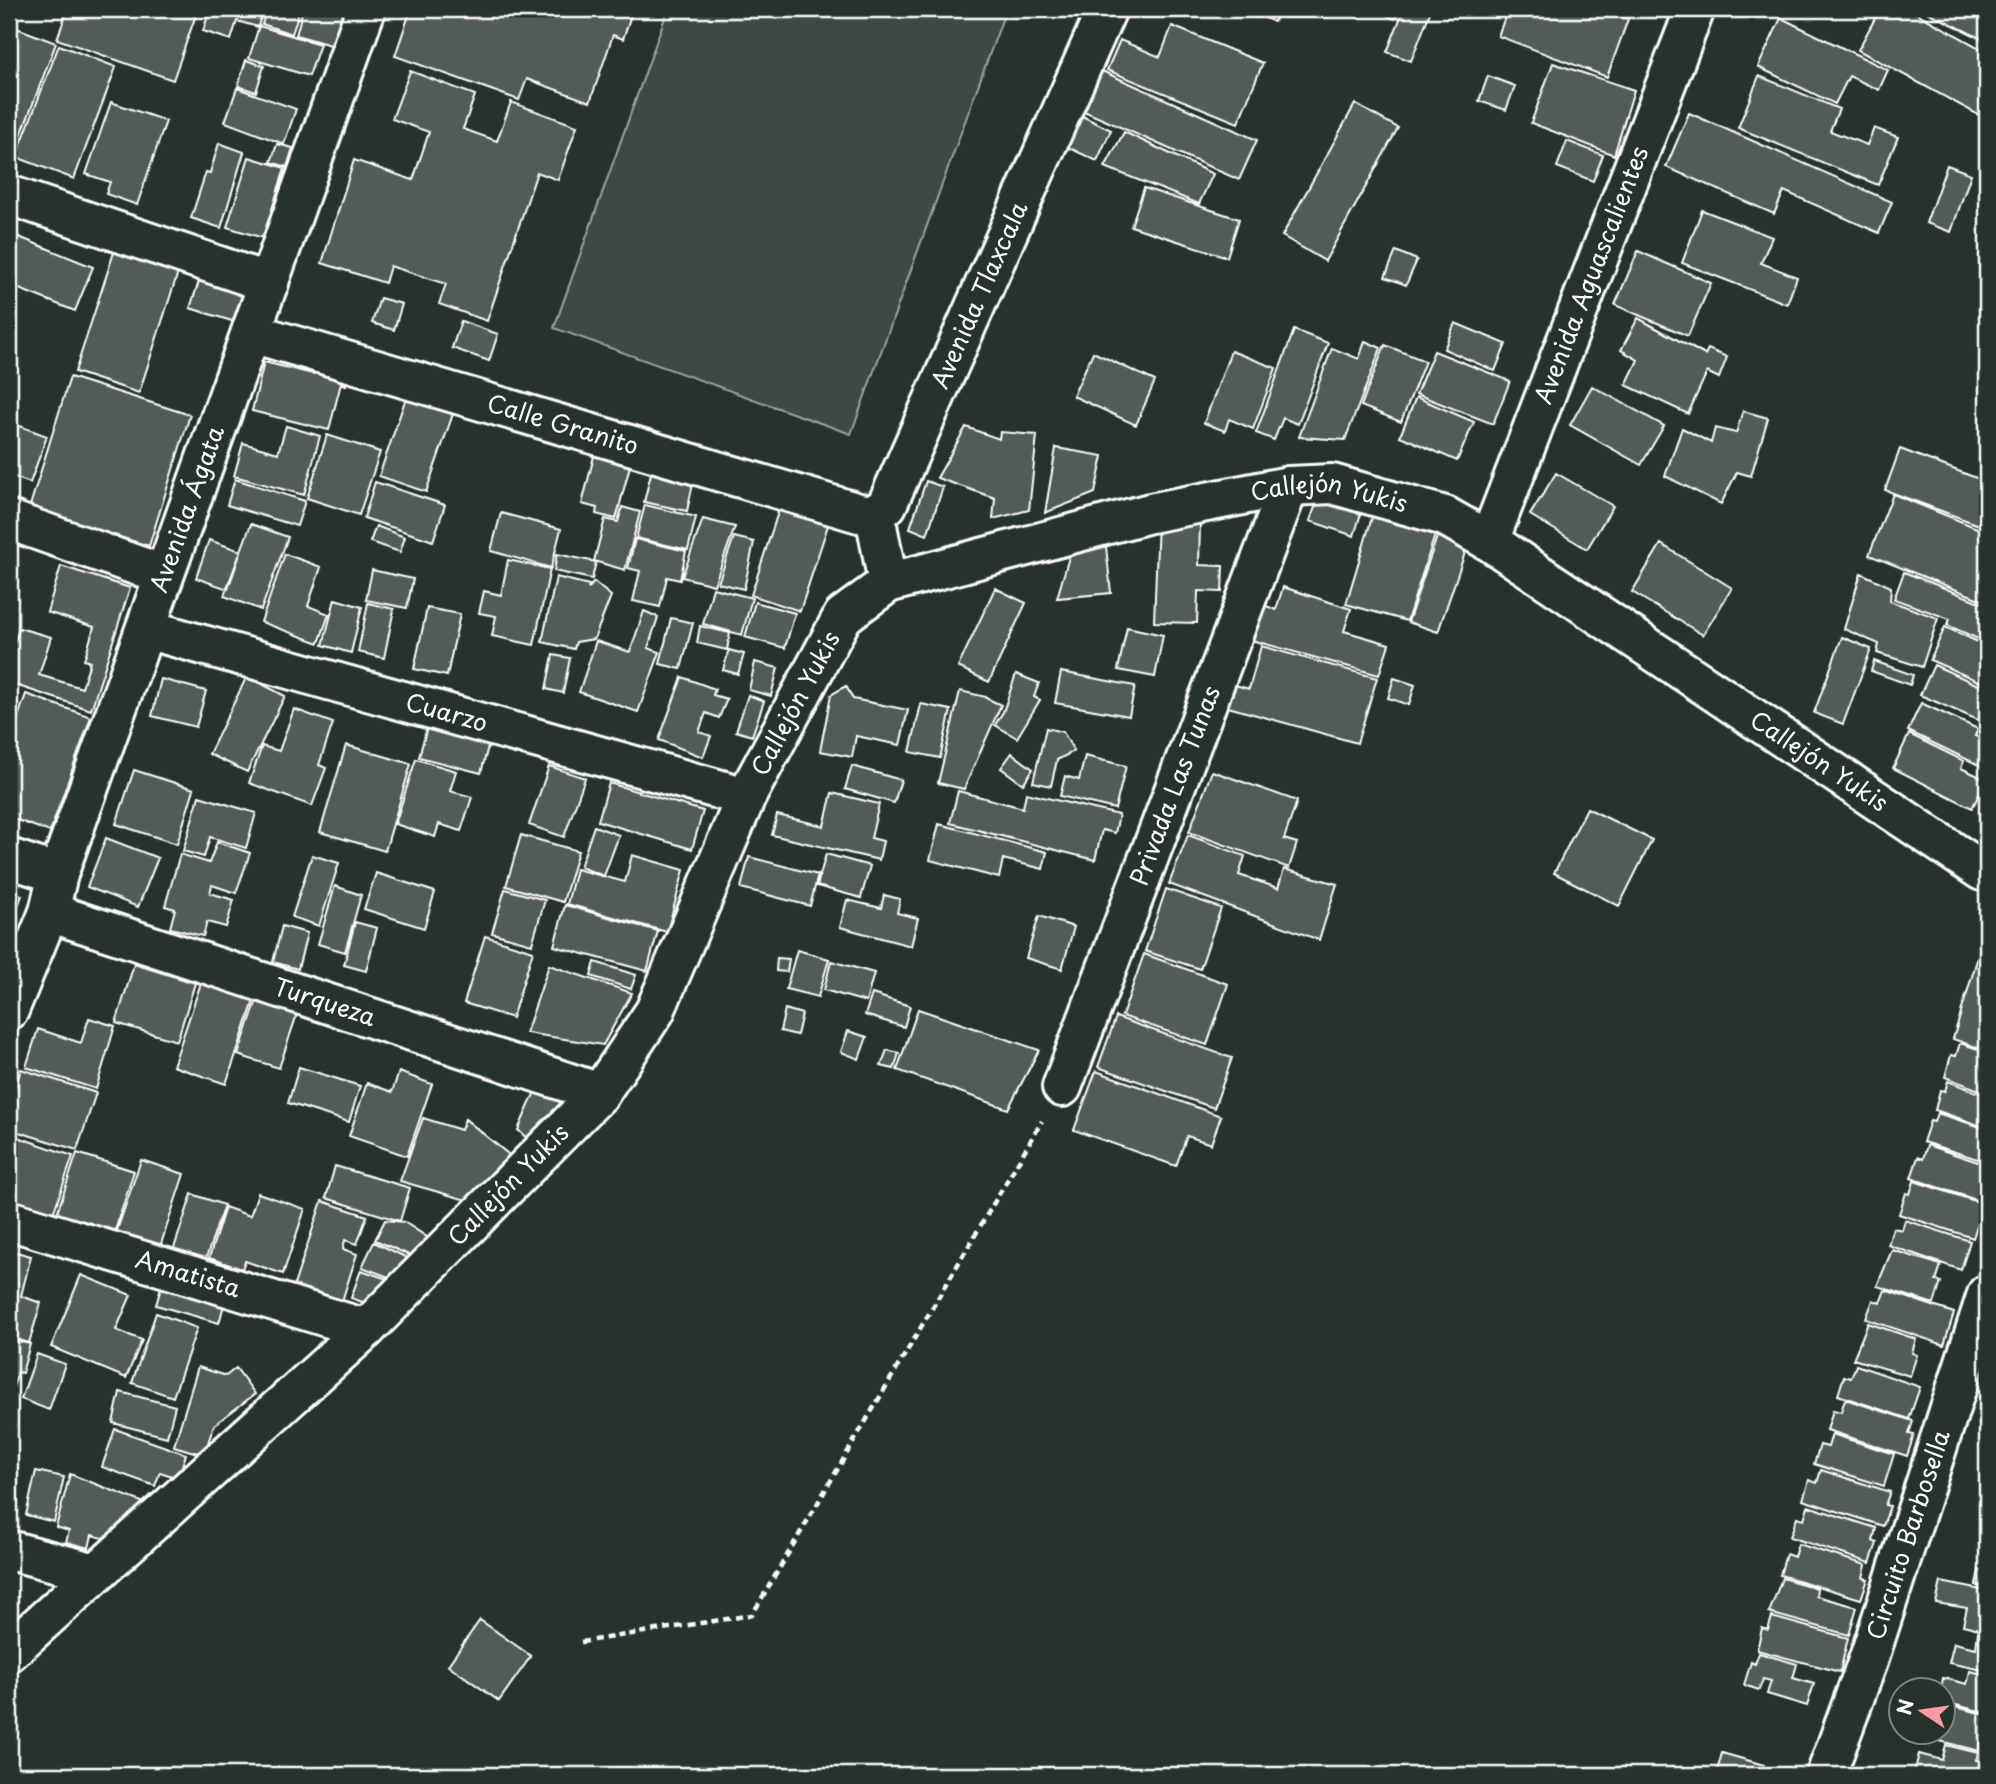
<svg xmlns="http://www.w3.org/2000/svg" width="1996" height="1784" font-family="'Playpen Sans',sans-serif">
  <rect width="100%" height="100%" fill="#26332d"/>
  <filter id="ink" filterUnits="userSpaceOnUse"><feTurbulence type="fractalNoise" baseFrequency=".0143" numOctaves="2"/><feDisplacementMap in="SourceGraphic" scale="14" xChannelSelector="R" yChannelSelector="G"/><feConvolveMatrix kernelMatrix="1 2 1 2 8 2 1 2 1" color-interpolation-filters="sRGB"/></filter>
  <g filter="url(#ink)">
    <path fill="#3e4944" stroke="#9ea4a2" stroke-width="2" d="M668 9H1006L851 434 554 328Z"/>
    <path fill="#515c57" stroke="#fff" stroke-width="2" d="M68 9H198L173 80 57 39Z
      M201 9H263L258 27 237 21 231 40 203 31 209 12Z
      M267 9H300L292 34 262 24Z
      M303 9H345L334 46 296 35Z
      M411 9H633L623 39 613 35 590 102 527 79 519 100 395 56Z
      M1245 9H1280L1274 22Z
      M1373 9H1400L1395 19Z
      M1404 9 1431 10 1411 61 1387 52Z
      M1508 9H1601L1628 19 1607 77 1498 36Z
      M1880 9H1909L1987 52V112L1984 118 1858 50Z
      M1921 9H1987V38L1986 41Z
      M1781 18 1888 70 1879 90 1849 76 1835 104 1758 67Z
      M9 25 56 43 15 151 9 149Z
      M259 26 320 44 309 76 249 58Z
      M1172 26 1263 63 1238 123 1107 70 1120 40 1160 57Z
      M59 45 116 67 74 179 16 157Z
      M246 60 264 66 256 92 238 86Z
      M1553 63 1634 90 1614 155 1531 123Z
      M410 71 475 95 463 129 497 141 511 102 577 126 558 180 537 172 487 321 439 304 446 284 390 266 385 283 322 263 354 160 413 180 429 132 392 119Z
      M1102 71 1257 140 1239 180 1084 111Z
      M1488 76 1515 86 1506 110 1479 101Z
      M1759 76 1839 109 1830 131 1867 145 1874 128 1898 137 1878 185 1738 128Z
      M237 88 296 109 284 144 225 122Z
      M111 102 166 121 137 205 106 194 110 182 86 174Z
      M1355 104 1398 128 1325 261 1282 236Z
      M1689 113 1892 202 1879 233 1784 191 1774 214 1666 167Z
      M1078 114 1111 130 1097 161 1063 145Z
      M1124 132 1213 174 1199 204 1105 167Z
      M1567 141 1603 155 1593 181 1557 167Z
      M219 143 244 152 221 228 191 218 206 172 210 173Z
      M277 144 293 148 287 167 271 162Z
      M249 157 285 168 263 238 227 227Z
      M1947 165 1971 174 1951 232 1926 223Z
      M1144 188 1239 219 1227 257 1131 226Z
      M1702 210 1772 237 1761 263 1797 277 1787 304 1682 263Z
      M9 233 93 267 75 311 9 285Z
      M116 246 180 266 139 393 75 372Z
      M1396 251 1417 260 1406 285 1385 277Z
      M1638 251 1711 283 1688 336 1615 305Z
      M202 272 247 286 235 322 190 308Z
      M380 298 402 304 394 330 372 323Z
      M1638 318 1705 355 1708 349 1727 357 1719 378 1707 372 1688 414 1626 385 1638 360 1621 350Z
      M461 321 498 334 489 361 452 348Z
      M1455 323 1506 344 1495 371 1444 349Z
      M1294 330 1328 343 1298 424 1283 418 1274 440 1256 433Z
      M1365 341 1381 348 1345 440 1299 437 1332 348 1359 359Z
      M1385 345 1425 361 1401 422 1361 406Z
      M1231 351 1276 368 1253 429 1229 419 1225 431 1204 423Z
      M1434 351 1510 381 1493 424 1416 394Z
      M1093 352 1155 381 1136 425 1073 396Z
      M264 362 313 374 316 362 349 368 346 385 341 383 329 430 252 411Z
      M70 377 190 415 149 546 29 509Z
      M1592 386 1664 426 1641 465 1570 425Z
      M409 389 456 405 426 492 379 476Z
      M1416 397 1474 422 1457 461 1400 436Z
      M1743 411 1768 418 1751 476 1737 472 1721 504 1665 476 1682 428 1711 443 1715 428 1736 433Z
      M9 422 47 436 30 483 9 475Z
      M286 426 320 436 304 495 234 476 243 443 278 453Z
      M966 427 999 439 1000 432 1037 435 1029 510 993 519 995 498 937 478Z
      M327 435 380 452 359 515 307 498Z
      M1056 448 1103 456 1095 493 1045 513Z
      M1900 449 1987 482V528L1885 490Z
      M595 452 631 462 616 519 596 514 597 508 582 504Z
      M652 469 694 479 687 511 644 502Z
      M1556 473 1613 506 1587 549 1530 515Z
      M235 479 305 501 297 526 227 505Z
      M926 481 943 487 927 535 910 528Z
      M375 482 445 505 433 541 364 518Z
      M1893 494 1987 532V602L1869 555Z
      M1319 496 1362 510 1354 536 1310 521Z
      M782 500 831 516 800 611 751 595Z
      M645 505 696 517 688 550 636 538Z
      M622 507 640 512 625 570 594 561 605 519 618 522Z
      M501 513 561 529 551 568 491 551Z
      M1373 514 1435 535 1407 621 1346 604Z
      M703 519 735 527 714 585 682 577Z
      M1158 521 1200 523 1199 565 1223 566 1222 592 1198 591 1197 623 1154 622Z
      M251 524 288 537 261 610 224 596Z
      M376 526 405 537 400 552 370 542Z
      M1438 534 1468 544 1438 632 1408 622Z
      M734 537 754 542 744 589 718 583Z
      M1105 537 1111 593 1057 598 1074 540Z
      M635 539 686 551 680 580 667 577 660 607 633 601 640 571 628 568Z
      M209 540 241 551 228 589 196 578Z
      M1661 544 1732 588 1703 635 1632 592Z
      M285 554 321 567 308 606 329 614 319 643 261 622Z
      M557 554 596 562 592 579 554 571Z
      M508 560 550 569 534 645 492 636 496 616 479 613 484 591 501 595Z
      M61 566 130 588 91 710 9 683V662L19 628 51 637 39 675 82 688 90 662 84 660 94 627 47 612Z
      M372 570 413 579 407 608 366 600Z
      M1904 572 1987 605V643L1947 625 1950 619 1894 599Z
      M1861 573 1891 587 1890 601 1938 618 1922 667 1877 653 1879 644 1844 629Z
      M556 577 589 585 588 589 594 582 611 596 594 639 576 642 574 649 542 642Z
      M1283 587 1351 609 1344 631 1389 644 1379 675 1251 640 1264 605 1276 610Z
      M713 588 752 598 742 635 703 624Z
      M995 588 1026 603 989 682 958 667Z
      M335 599 362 607 351 653 323 645Z
      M755 602 795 613 785 648 745 637Z
      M368 603 394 609 384 658 358 652Z
      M427 608 460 614 447 676 414 669Z
      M644 611 658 617 648 648 660 652 638 712 579 692 596 641 630 652Z
      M671 618 693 623 681 669 660 664Z
      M700 626 730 633 727 650 697 643Z
      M1127 627 1163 635 1155 677 1118 670Z
      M1945 627 1987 646V685L1930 660Z
      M1842 637 1871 649 1843 724 1814 713Z
      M1261 646 1377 678 1357 743 1228 707 1235 685 1249 689Z
      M729 650 744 654 738 674 723 670Z
      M553 655 570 658 563 693 546 689Z
      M1874 661 1913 675 1910 685 1871 671Z
      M755 662 778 668 771 696 749 690Z
      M1934 665 1987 689V724L1920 695Z
      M1061 672 1135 686 1129 716 1055 703Z
      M1016 674 1039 683 1034 697 1040 700 1017 738 995 725 1003 712Z
      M247 676 285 696 247 772 209 754Z
      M682 677 715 689 713 695 727 699 719 718 706 713 699 732 711 736 703 757 659 740Z
      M1394 678 1415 685 1409 705 1388 698Z
      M161 679 206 691 196 727 152 716Z
      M846 686 853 699 908 710 900 745 856 736 852 757 820 751 831 695Z
      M960 691 986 697V698L1001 705 964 789 938 783Z
      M26 694 91 717 50 832 9 817V743Z
      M748 695 764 701 752 736 736 731Z
      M1921 703 1978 729 1975 736 1987 741V769L1908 731Z
      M921 704 951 710 940 758 910 752Z
      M294 709 333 723 319 765 326 768 312 806 249 783 262 746 279 751Z
      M427 727 489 743 481 773 419 757Z
      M1046 728 1063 732 1074 751 1057 760 1051 786 1033 782Z
      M1909 734 1964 761 1961 768 1987 780 1972 808 1893 768Z
      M346 745 411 764 385 851 320 832Z
      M1012 753 1033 769 1023 784 1001 768Z
      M1085 756 1126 766 1115 809 1060 796 1065 776 1079 780Z
      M416 759 456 771 450 791 472 797 461 831 439 824 435 837 395 824Z
      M549 766 585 778 564 837 529 825Z
      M852 766 901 780 894 803 845 789Z
      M134 770 194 789 177 844 116 824Z
      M1212 771 1297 801 1284 839 1297 843 1289 868 1189 832Z
      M609 783 703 811 692 849 598 821Z
      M958 791 1023 808 1026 793 1119 815 1115 833 1102 830 1095 860 950 823Z
      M832 793 879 804 871 838 883 841 879 860 772 835 777 815 824 826Z
      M199 796 256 813 246 848 210 837 204 857 183 851Z
      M1587 808 1652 840 1619 906 1554 873Z
      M939 824 1047 852 1043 869 1003 859 999 878 930 860Z
      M594 826 619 835 604 876 580 867Z
      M521 835 578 851 563 902 506 886Z
      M1188 835 1245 856 1239 875 1278 888 1284 869 1337 884 1319 940 1169 884Z
      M106 838 158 858 138 907 87 887Z
      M217 842 250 853 236 893 212 885 210 893 234 900 226 927 207 922 203 936 170 928 175 909 165 906 180 854 209 863Z
      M826 854 870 866 861 898 817 886Z
      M312 855 339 863 319 926 292 917Z
      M632 855 684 870 667 932 567 904 576 869 625 882Z
      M749 857 818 875 810 906 741 888Z
      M376 873 435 892 424 928 364 909Z
      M335 886 361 895 345 952 318 944Z
      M505 889 545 900 532 944 492 933Z
      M1166 889 1221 908 1200 969 1145 951Z
      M9 890 22 895 9 931Z
      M884 895 900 899 897 913 918 918 911 946 840 927 847 900 881 908Z
      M565 905 658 931 647 971 554 946Z
      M1039 916 1074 927 1062 969 1026 958Z
      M355 922 377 928 366 971 344 965Z
      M282 926 307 933 298 969 273 962Z
      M485 936 533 951 512 1018 464 1003Z
      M797 950 829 959 818 997 786 989Z
      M1980 950 1987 952V1051L1953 1039Z
      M1144 954 1228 984 1207 1045 1122 1016Z
      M777 958 789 959 787 972 776 971Z
      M831 961 874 973 866 1002 824 990Z
      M595 962 636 975 631 989 591 976Z
      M134 964 195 983 177 1041 116 1023Z
      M549 965 632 993 603 1045 526 1033Z
      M201 983 254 1001 226 1084 173 1066Z
      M872 994 910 1006 904 1027 865 1015Z
      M258 997 298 1011 279 1068 238 1055Z
      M785 1009 802 1014 797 1035 780 1031Z
      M918 1009 1039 1050 1008 1109 897 1070Z
      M1116 1017 1232 1058 1214 1108 1098 1067Z
      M89 1018 115 1026 96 1089 26 1067 38 1029 81 1043Z
      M848 1031 867 1037 859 1059 841 1052Z
      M1960 1043 1987 1052V1093L1945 1077 1951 1055 1956 1056Z
      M887 1050 899 1053 894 1069 881 1066Z
      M299 1067 360 1086 349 1122 288 1103Z
      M21 1069 96 1093 77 1150 9 1129V1108Z
      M1096 1071 1221 1116 1211 1144 1187 1136 1176 1166 1074 1130Z
      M399 1072 432 1084 407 1156 349 1136 367 1083 392 1092Z
      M1948 1081 1987 1096V1128L1935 1110 1940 1090 1945 1091Z
      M535 1092 573 1105 531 1142 518 1130Z
      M1937 1113 1987 1129V1162L1923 1142 1930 1121 1934 1122Z
      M423 1118 461 1130 465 1119 513 1158 466 1200 400 1181Z
      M9 1134 73 1156 53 1214 9 1199Z
      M1927 1145 1987 1165V1196L1985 1203 1911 1178 1918 1157 1923 1159Z
      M77 1153 134 1171 114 1234 56 1216Z
      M141 1160 184 1174 160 1247 116 1233Z
      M335 1166 410 1188 400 1221 326 1198Z
      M1914 1181 1984 1204 1973 1238 1899 1214 1906 1193 1910 1194Z
      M258 1193 305 1209 283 1274 245 1261 242 1269 209 1258 225 1207 250 1216Z
      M192 1194 224 1205 203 1267 171 1257Z
      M322 1201 367 1216 357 1244 345 1240 343 1249 357 1254 341 1304 293 1288Z
      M385 1220 404 1222 436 1243 420 1260 375 1240Z
      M1905 1220 1970 1241 1961 1270 1888 1245 1893 1228 1902 1230Z
      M374 1242 418 1263 402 1282 362 1267Z
      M9 1250 31 1256 21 1296 41 1303 29 1343 9 1337Z
      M1892 1250 1941 1265 1936 1281 1941 1282 1934 1304 1877 1286Z
      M361 1270 393 1281 371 1305 351 1298Z
      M81 1275 131 1295 116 1330 142 1340 126 1378 51 1347Z
      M164 1277 227 1294 219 1323 156 1305Z
      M1885 1290 1954 1313 1944 1345 1866 1319 1873 1300 1880 1303Z
      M156 1313 197 1328 173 1397 132 1383Z
      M1868 1323 1916 1339 1912 1353 1917 1355 1910 1376 1853 1359Z
      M9 1339 30 1344 22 1373 18 1372 11 1394H9Z
      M37 1354 65 1364 49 1410 21 1399Z
      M1856 1365 1920 1387 1909 1419 1838 1395 1844 1376 1851 1378Z
      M198 1367 226 1376 236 1368 255 1394 214 1425 204 1455 174 1446Z
      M120 1392 175 1406 167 1437 113 1423Z
      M1845 1399 1913 1421 1909 1434 1914 1435 1907 1456 1827 1430 1833 1410 1841 1412Z
      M115 1429 186 1454 178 1478 160 1472 155 1486 102 1467Z
      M1832 1434 1894 1454 1884 1486 1814 1464 1820 1445 1828 1447Z
      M1821 1470 1890 1492 1885 1505 1890 1506 1883 1526 1803 1500 1809 1480 1817 1483Z
      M36 1471 64 1477 54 1522 26 1515Z
      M70 1474 147 1504 109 1540 92 1535 89 1548 66 1542 69 1531 56 1527Z
      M1808 1506 1876 1528 1873 1541 1877 1543 1870 1563 1790 1537 1797 1517 1804 1519Z
      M1798 1544 1866 1565 1863 1578 1868 1579 1861 1599 1780 1575 1786 1554 1794 1557Z
      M1979 1570 1987 1572V1588L1976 1585Z
      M1782 1578 1817 1588 1816 1596 1857 1607 1849 1635 1769 1613Z
      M1941 1582 1987 1591V1631L1963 1625 1967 1608 1936 1603Z
      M1772 1617 1848 1638 1840 1672 1757 1650 1762 1628 1768 1630Z
      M480 1620 531 1656 499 1701 448 1665Z
      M1978 1632 1987 1634V1671L1949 1663 1954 1643 1976 1648Z
      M1759 1653 1797 1664 1793 1678 1814 1684 1807 1706 1767 1694 1771 1681 1763 1679 1759 1690 1744 1685 1751 1662 1755 1664Z
      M1970 1671 1987 1675V1713L1944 1702V1690H1941L1943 1678 1967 1684Z
      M1956 1707 1987 1715 1979 1751 1924 1737 1926 1732H1944V1720L1952 1722Z
      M1946 1745 1978 1753 1976 1760 1987 1762V1775L1914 1774 1919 1754 1942 1760Z
      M1722 1753 1764 1765 1762 1775H1716Z"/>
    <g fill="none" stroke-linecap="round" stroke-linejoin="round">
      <defs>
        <g id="street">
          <path d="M9 195 269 283"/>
          <path id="s1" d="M252 333 859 513 875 515"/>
          <path id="s2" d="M875 515 887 505 1107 9"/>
          <path d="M875 515 888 583"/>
          <path d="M9 520 164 575"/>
          <path id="s3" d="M1489 541 1695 9"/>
          <path id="s4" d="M146 629 746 797"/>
          <path d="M9 858 58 874"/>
          <path id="s5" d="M49 912 600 1093"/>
          <path id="s6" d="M9 1010 49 912 58 874 366 9"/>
          <path id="s7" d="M1062 1087 1289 486"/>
          <path id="s8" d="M9 1220 366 1329"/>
          <path d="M9 1550 96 1573"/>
          <path id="s9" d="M9 1652 366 1329 600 1093 655 1011 746 797 843 616 888 583 1150 513 1289 486 1332 484 1445 516 1489 541 1982 871 1987 872"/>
          <path id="s10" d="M1826 1775 1869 1658 1987 1294"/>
        </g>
      </defs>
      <use href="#street" stroke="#fff" stroke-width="44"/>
      <path stroke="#fff" stroke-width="4.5" stroke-dasharray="7 5" stroke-linecap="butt" d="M581 1642 752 1615 1042 1121"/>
      <use href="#street" stroke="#26332d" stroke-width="38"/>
    </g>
  </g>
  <g text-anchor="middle" stroke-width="5" stroke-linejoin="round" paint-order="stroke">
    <g font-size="24" fill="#fff" stroke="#26332d">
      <text dy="8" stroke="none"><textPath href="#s3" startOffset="285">Avenida Aguascalientes</textPath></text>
      <text dy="8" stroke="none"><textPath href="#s2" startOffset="245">Avenida Tlaxcala</textPath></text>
      <text dy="8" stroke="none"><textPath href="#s1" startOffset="324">Calle Granito</textPath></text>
      <text dy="8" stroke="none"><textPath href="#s9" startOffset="1860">Callejón Yukis</textPath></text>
      <text dy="8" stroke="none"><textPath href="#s6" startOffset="532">Avenida Ágata</textPath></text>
      <text dy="8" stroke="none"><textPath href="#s9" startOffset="1251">Callejón Yukis</textPath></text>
      <text dy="8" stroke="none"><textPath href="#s4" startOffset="312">Cuarzo</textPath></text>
      <text dy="8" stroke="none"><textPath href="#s9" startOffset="2427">Callejón Yukis</textPath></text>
      <text dy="8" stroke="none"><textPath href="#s7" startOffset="322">Privada Las Tunas</textPath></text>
      <text dy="8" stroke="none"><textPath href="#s5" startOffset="290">Turqueza</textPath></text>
      <text dy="8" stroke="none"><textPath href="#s9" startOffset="684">Callejón Yukis</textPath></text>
      <text dy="8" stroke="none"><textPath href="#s8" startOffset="187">Amatista</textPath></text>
      <text dy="8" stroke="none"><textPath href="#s10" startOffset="254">Circuito Barbosella</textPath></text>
    </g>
  </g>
  <rect width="1996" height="1784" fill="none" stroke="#26332d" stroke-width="35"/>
  <rect x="18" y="18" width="1961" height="1749" fill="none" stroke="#fff" stroke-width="2.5" filter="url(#ink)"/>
  <g transform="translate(1922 1711) rotate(283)"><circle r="33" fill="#26332d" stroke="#7d8581" stroke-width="2"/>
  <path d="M0-5L12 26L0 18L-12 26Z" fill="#ff9aa2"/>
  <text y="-10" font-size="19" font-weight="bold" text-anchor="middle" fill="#ffffff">N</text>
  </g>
</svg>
